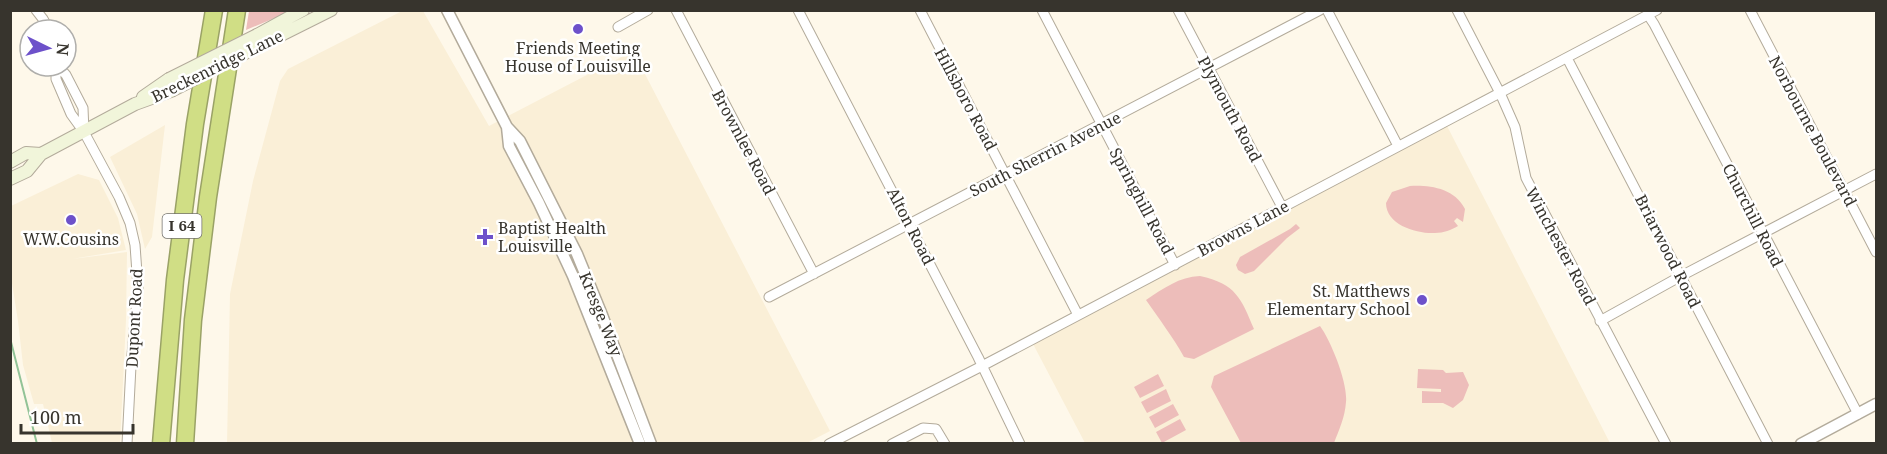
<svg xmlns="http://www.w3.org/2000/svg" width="1887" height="454" font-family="'Noto Serif',serif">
  <rect width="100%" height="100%" fill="#fef8ea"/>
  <path fill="#faefd7" d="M404 10 423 11 489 126 633 51 830 431 805 444H227L230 294 253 181 280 81 288 69Z
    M165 125 152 237 145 249 137 214 110 157Z
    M1447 126 1610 443H1085L1032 342Z
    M78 174 99 180 118 218 126 250 72 259 127 252 126 320 120 443H52L43 404H34L23 365 18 321 11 277V206Z"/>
  <path fill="#edbdba" d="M249 11H285L284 14 246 30Z
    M1410 186C1430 185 1454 188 1465 209L1463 222 1457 218 1454 221 1458 226C1451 230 1444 233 1435 233 1417 234 1386 225 1386 203L1392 192Z
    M1296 224 1300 228 1287 238 1254 271 1245 274 1238 270 1236 265 1240 257 1290 229Z
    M1200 276C1236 284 1241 298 1254 329L1194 359 1184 357C1173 337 1159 319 1146 300 1164 288 1179 277 1200 276Z
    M1320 326C1331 341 1348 383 1346 402 1345 417 1339 430 1334 443H1241L1211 387 1214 376Z
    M1418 369 1443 370 1446 373 1463 372 1469 385 1463 400 1453 408 1443 403H1422V391L1441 392V389L1417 388Z
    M1158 374 1164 386 1140 398 1134 387Z
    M1166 389 1171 401 1147 413 1141 402Z
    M1173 404 1179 415 1155 428 1149 417Z
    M1180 419 1186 430 1162 443 1156 432Z"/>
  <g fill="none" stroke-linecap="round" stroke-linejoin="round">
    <path stroke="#92c397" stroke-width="2" d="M10 338 37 444"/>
    <defs>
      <path id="minor" d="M36 10 43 19 49 30
        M676 10 814 274
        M798 10 978 357 1020 444
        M920 10 1078 315
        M1042 10 1175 265
        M1178 10 1282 207
        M1327 10 1398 146
        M1457 10 1500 93 1515 127 1526 178 1666 444
        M1750 10 1876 252
        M1648 15 1654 24 1858 414
        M618 27 648 10
        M1567 58 1768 444
        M56 66V79L71 114 84 132 119 197 130 223 135 245 138 287 131 366 127 444
        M58 66 66 75 83 108 84 132
        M769 297 1320 10
        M1600 321 1681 276 1876 174
        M829 444 982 366 1657 10
        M892 444 923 428 936 429 945 444"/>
      <path id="tertiary" d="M447 10 507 127 520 141 577 254 602 315 651 444
        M507 127 509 146 539 203 573 276 640 444
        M1801 444 1876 404"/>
      <path id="secondary" d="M257 35 303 10
        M255 48 331 10
        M143 97 169 79
        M10 162 26 153 41 154
        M10 179 27 171 41 154 135 104 171 91"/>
      <path id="motorway" d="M161 444 175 280 195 124 214 10
        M185 444 193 320 208 197 237 10"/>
    </defs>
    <use href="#minor" stroke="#b3ab9b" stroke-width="11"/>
    <use href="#tertiary" stroke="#b3ab9b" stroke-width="13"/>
    <use href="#secondary" stroke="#b3ab9b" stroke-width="14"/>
    <use href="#motorway" stroke="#9aa266" stroke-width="19"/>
    <use href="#minor" stroke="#fff" stroke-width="9"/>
    <use href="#tertiary" stroke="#fff" stroke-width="10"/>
    <use href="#secondary" stroke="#f1f5da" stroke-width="12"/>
    <use href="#motorway" stroke="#d0de85" stroke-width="16"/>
    <defs>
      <path id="secondary-bridge" d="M169 79 257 35
        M171 91 255 48"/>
    </defs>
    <use href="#secondary-bridge" stroke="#b3ab9b" stroke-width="14" stroke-linecap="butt"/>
    <use href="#secondary-bridge" stroke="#f1f5da" stroke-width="12"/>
  </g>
  <g fill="#6d51ca" stroke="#fff" stroke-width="2">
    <circle cx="578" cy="29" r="6"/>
    <circle cx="71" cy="220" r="6"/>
    <path d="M482 228h6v6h6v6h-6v6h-6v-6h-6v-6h6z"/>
    <circle cx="1422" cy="300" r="6"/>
  </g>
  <g text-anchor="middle" stroke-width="5" stroke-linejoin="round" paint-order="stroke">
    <rect fill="#fff" stroke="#73716c" stroke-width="1.5" x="162.5" y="214" width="39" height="24" rx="4.5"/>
    <g font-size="15" font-weight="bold" fill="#37342d">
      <text x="182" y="231">I 64</text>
    </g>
    <g font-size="16" fill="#37342d" stroke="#fff">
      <text x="578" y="54">Friends Meeting<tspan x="578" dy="18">House of Louisville</tspan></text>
      <text x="498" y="234" text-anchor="start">Baptist Health<tspan x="498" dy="18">Louisville</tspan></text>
      <text x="71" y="245">W.W.Cousins</text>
      <text x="1410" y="297" text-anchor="end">St. Matthews<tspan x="1410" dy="18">Elementary School</tspan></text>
    </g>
    <g font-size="16" fill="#37342d" stroke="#fff">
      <text transform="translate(217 66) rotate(-26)" y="6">Breckenridge Lane</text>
      <text transform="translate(966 99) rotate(62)" y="6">Hillsboro Road</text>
      <text transform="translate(1230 109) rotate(62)" y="6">Plymouth Road</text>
      <text transform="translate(1813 131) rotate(62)" y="6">Norbourne Boulevard</text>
      <text transform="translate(744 142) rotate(62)" y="6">Brownlee Road</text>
      <text transform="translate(1045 154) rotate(-27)" y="6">South Sherrin Avenue</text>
      <text transform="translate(1142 201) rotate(62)" y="6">Springhill Road</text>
      <text transform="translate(1753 215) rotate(63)" y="6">Churchill Road</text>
      <text transform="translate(911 226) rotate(63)" y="6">Alton Road</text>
      <text transform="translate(1243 228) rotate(-28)" y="6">Browns Lane</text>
      <text transform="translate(1561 246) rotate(62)" y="6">Winchester Road</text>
      <text transform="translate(1668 251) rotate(63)" y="6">Briarwood Road</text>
      <text transform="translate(601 314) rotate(68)" y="6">Kresge Way</text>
      <text transform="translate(134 318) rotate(-87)" y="6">Dupont Road</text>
    </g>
  </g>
  <rect width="1887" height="454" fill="none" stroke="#37342d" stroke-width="24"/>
  <g transform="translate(48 48) rotate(95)"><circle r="28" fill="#ffffff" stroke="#afaeab" stroke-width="1.5"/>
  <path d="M0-4.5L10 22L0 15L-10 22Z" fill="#6d51ca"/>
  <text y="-9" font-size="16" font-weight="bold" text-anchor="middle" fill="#37342d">N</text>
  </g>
  <path d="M21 424v9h112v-9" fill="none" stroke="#37342d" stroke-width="3"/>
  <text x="30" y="424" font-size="18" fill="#37342d" stroke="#ffffff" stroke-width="4.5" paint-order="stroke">100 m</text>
</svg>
